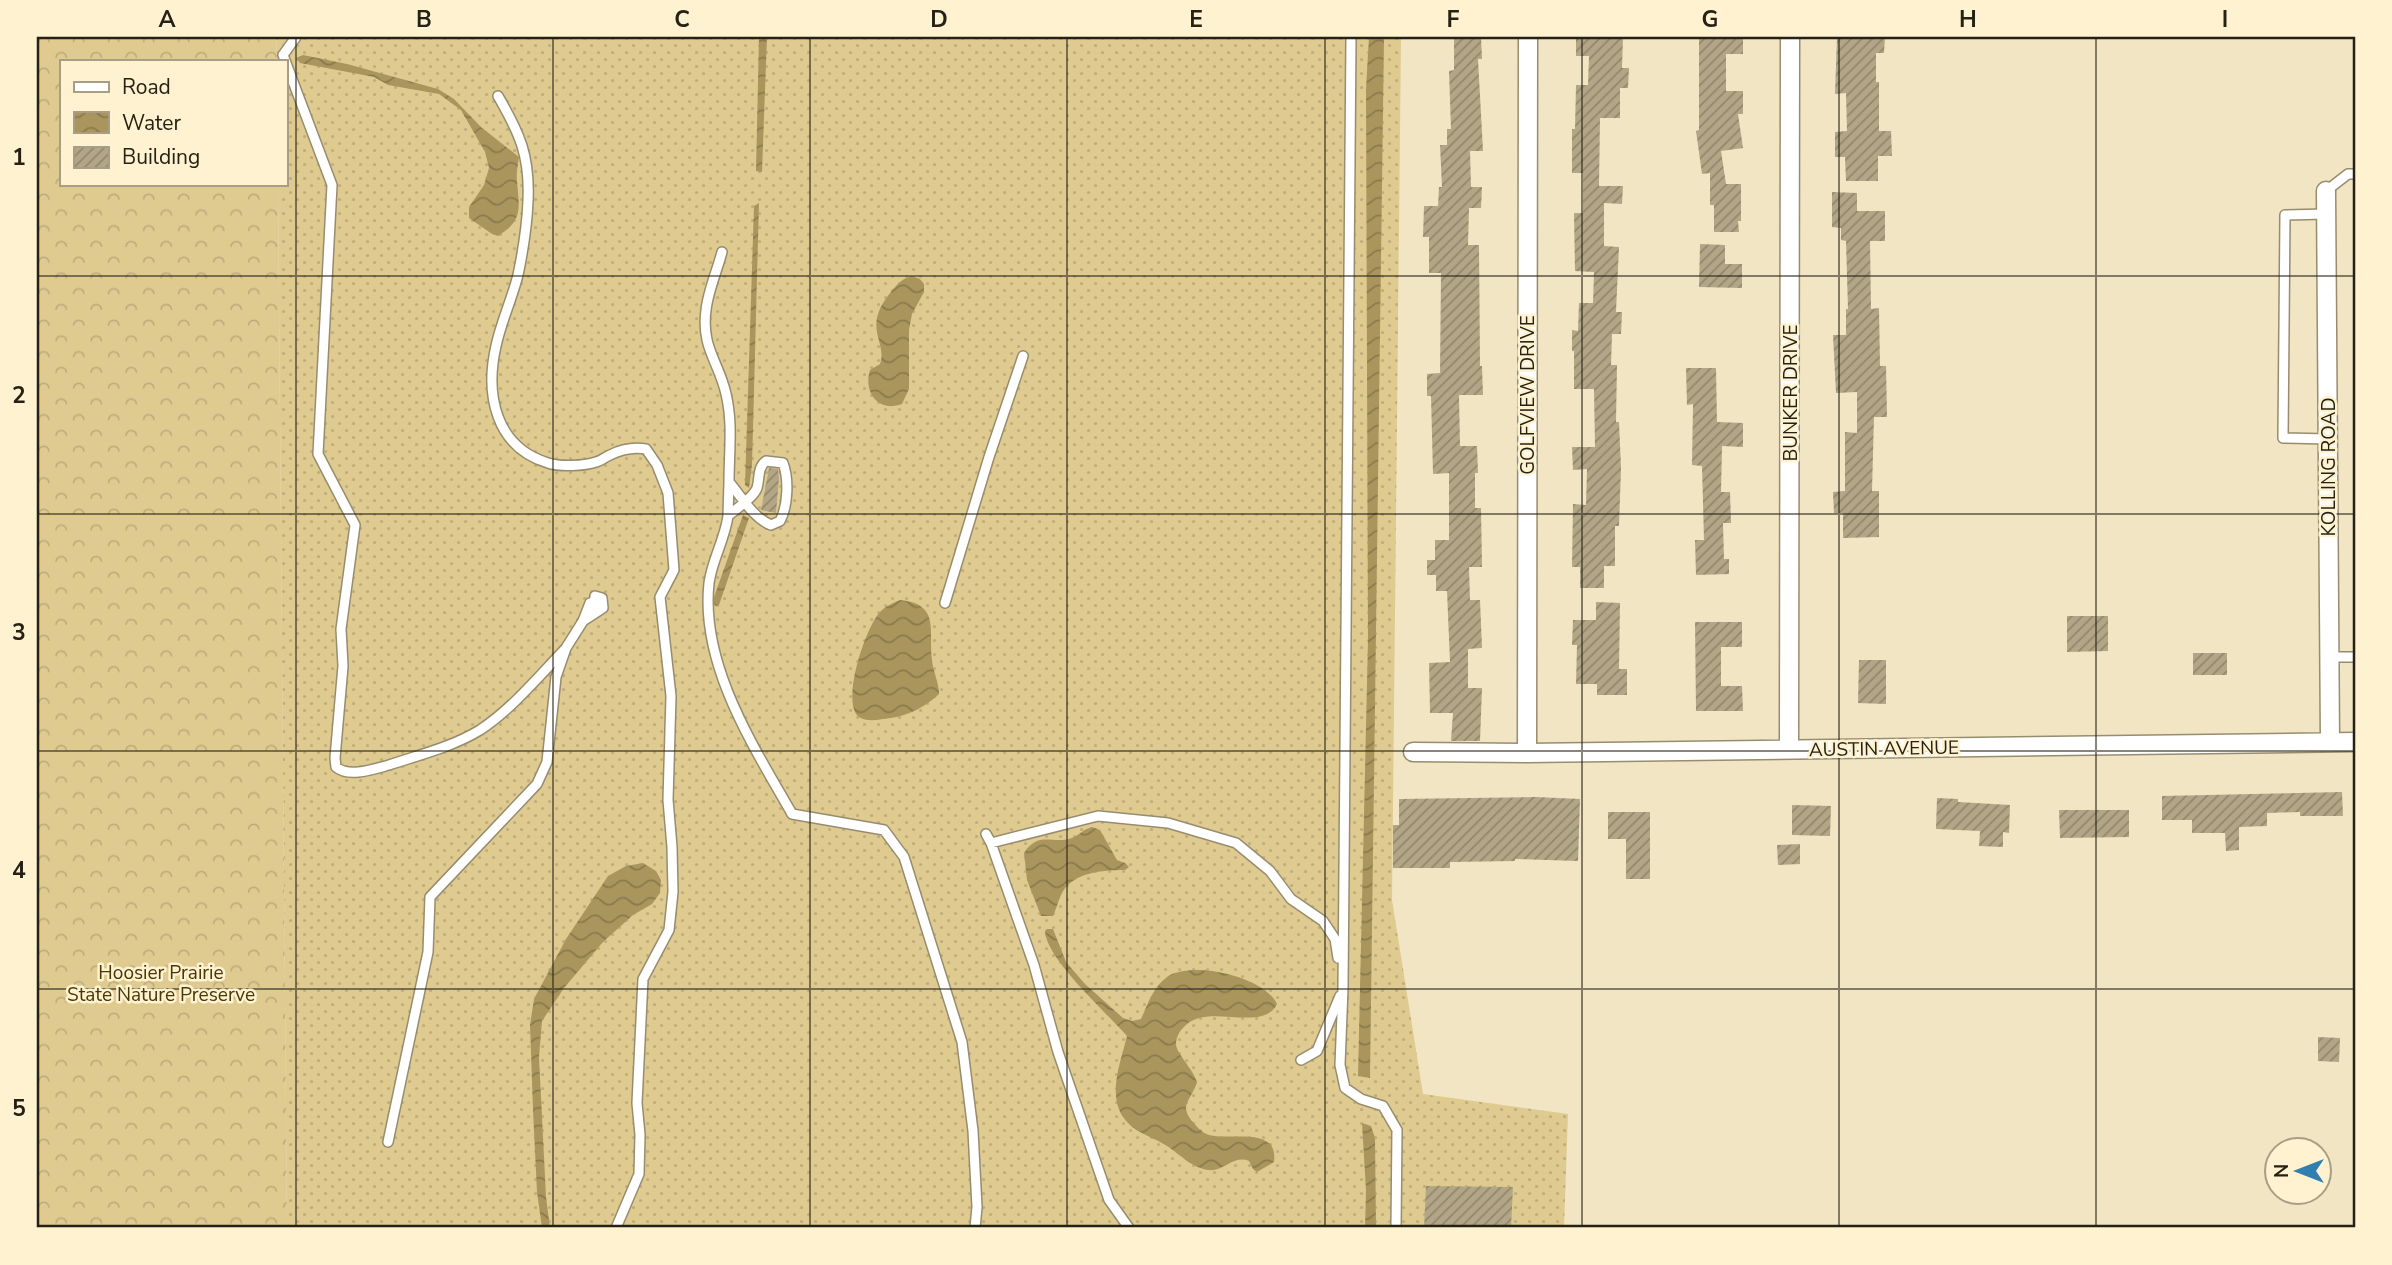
<svg xmlns="http://www.w3.org/2000/svg" width="2392" height="1265" font-family="'Nunito Sans',sans-serif">
  <defs>
    <pattern id="grass-dots" width="8" height="8" patternUnits="userSpaceOnUse" patternTransform="scale(1.75)"><rect width="8" height="8" fill="#dfca90"/><path d="M2 2h.1M6 6h.1" fill="none" stroke="#bfad7b" stroke-width="1.8" stroke-linecap="round"/></pattern>
    <pattern id="forest-crowns" width="20" height="18" patternUnits="userSpaceOnUse" patternTransform="scale(1.75)"><rect width="20" height="18" fill="#dfca90"/><path d="M2 6a3 3 0 1 1 6 0M12 15a3 3 0 1 1 6 0" fill="none" stroke="#bfad7b"/></pattern>
    <pattern id="water-waves" width="16" height="10" patternUnits="userSpaceOnUse" patternTransform="scale(1.75)"><rect width="16" height="10" fill="#aa965d"/><path d="M0 5q4-4 8 0t8 0" fill="none" stroke="#8a7a4c"/></pattern>
    <pattern id="building-hatch" width="6" height="6" patternUnits="userSpaceOnUse" patternTransform="scale(1.75)"><rect width="6" height="6" fill="#b2a686"/><path d="M-1 1l2-2M0 6l6-6M5 7l2-2" fill="none" stroke="#91876c"/></pattern>
  </defs>
  <rect width="100%" height="100%" fill="#f1e5c3"/>
  <path fill="url(#grass-dots)" d="M276 37H1401L1392 900 1423 1094 1568 1114 1564 1228H287L278 184H285V61H277Z"/>
  <path fill="url(#forest-crowns)" d="M37 37H276L277 61H61V184H278L287 1228H37Z"/>
  <path fill="url(#water-waves)" d="M759 37H767L762 172 756 171Z
    M1369 37H1384L1370 1078 1358 1076 1368 640 1366 89Z
    M303 55 347 64 438 89 454 99 481 127 519 157C518 165 516 173 517 181 519 207 524 220 498 236L492 234 469 218V207L484 185 489 168 485 152 461 110 439 94 388 85 374 77 300 63 296 58Z
    M759 203 752 465 749 488 745 485 754 206Z
    M912 276 920 279 924 284V292L912 314 909 330V389L902 404C878 413 863 392 870 370L880 364C884 352 879 344 877 332 874 317 881 304 891 292 897 284 903 278 912 276Z
    M743 515 749 518 719 605 715 606 713 600Z
    M900 600C941 604 928 631 932 660 933 672 939 682 939 694 925 707 910 715 891 718 881 719 868 723 859 717 840 703 866 625 881 611 886 606 893 603 900 600Z
    M1092 827 1100 830 1117 860 1125 863 1129 867 1125 870C1103 870 1071 872 1061 895 1058 902 1056 909 1053 916H1041L1027 880 1024 853C1039 830 1052 845 1072 838 1080 835 1083 829 1092 827Z
    M643 863 656 871 661 880 660 893 652 904 633 915 603 942 564 988 542 1021 539 1057 546 1197 550 1228H542L537 1192 533 1110 530 1025 534 999 566 939 608 876 626 866Z
    M1047 929H1053L1066 962 1085 984 1123 1018 1132 1021 1141 1019C1148 1004 1153 987 1167 977 1191 960 1264 976 1277 1004 1263 1033 1208 1003 1186 1025 1180 1030 1176 1037 1176 1044 1176 1053 1193 1069 1197 1082 1195 1091 1187 1099 1186 1107 1186 1113 1189 1118 1193 1122 1198 1128 1202 1133 1209 1135 1230 1141 1279 1125 1274 1162L1257 1172 1253 1169 1249 1161C1233 1154 1225 1172 1209 1170 1194 1169 1179 1154 1167 1146 1155 1138 1139 1134 1129 1124 1104 1101 1121 1062 1127 1036 1107 1013 1046 959 1045 931Z
    M1362 1123 1371 1126 1375 1138 1376 1228H1365L1366 1191Z"/>
  <path fill="url(#building-hatch)" d="M1454 37H1481L1482 59H1478L1483 151H1470L1471 187H1482L1481 208H1469L1468 245H1479L1480 366H1482L1483 395H1459L1460 446H1477L1478 473H1475V508H1481L1482 567H1469L1470 600H1480L1482 648 1468 649V688H1482L1480 741H1451L1453 713H1430L1429 663 1450 662 1447 591H1436V575H1427V560H1435V540H1449V473L1433 474 1431 396H1427V374L1440 373 1441 273H1429V237H1423L1424 206H1438L1439 187H1442L1440 145H1447V129H1451L1449 71 1454 70Z
    M1576 37H1623L1622 68H1629L1628 88H1620V118H1600L1599 186H1623L1622 204 1604 203V246L1619 247 1616 312H1622L1621 334H1612L1611 365H1617L1616 422H1619L1621 468 1619 526H1615V566H1604V588H1580V567H1572L1573 504 1586 505 1587 469 1573 470 1572 447H1595L1594 389H1574V351H1572V330L1578 331 1579 303H1593L1594 272 1575 271 1574 213H1583V173H1572V129H1575L1576 85H1588L1589 56H1576Z
    M1699 37H1743V54H1726V91H1743V114H1738L1743 148 1721 151 1726 184H1741V221H1738L1739 232H1714V205H1710V173L1702 174 1696 131 1699 130Z
    M1837 37H1885L1884 53H1876V82H1879V131H1891L1892 156H1878V181H1846L1845 157H1835V132L1847 131 1846 93 1835 94Z
    M1832 192 1857 193V211H1885V241H1870L1871 309 1879 308 1880 366H1886L1887 417H1874L1872 491H1879V537L1843 538V513H1834L1833 492 1845 491V432L1857 433V392L1836 393 1833 335H1846V309H1848L1846 241 1841 240V228L1832 227Z
    M1700 244 1725 245V264H1742V288L1699 287Z
    M1686 368H1716L1717 422 1743 423V447L1722 446 1721 492H1730L1731 523H1723L1724 559H1729V574L1696 575 1695 540H1704L1702 466 1692 465 1693 404 1687 405Z
    M769 468 778 469 779 478 776 513 761 510Z
    M1596 602 1620 603 1619 669H1627V695H1597V684H1576L1577 645H1572L1573 620H1596Z
    M2067 616H2108V651L2067 652Z
    M1695 622H1742V647H1721V686H1742L1743 711H1696Z
    M2193 653H2227V675H2193Z
    M1859 660H1886V704L1858 703Z
    M2342 792 2343 816H2300V812L2267 813V826L2239 827V850L2226 851 2225 833H2192V820H2162V796Z
    M1536 797 1580 799 1578 861 1515 859V861L1450 862V868H1393V825H1399V799Z
    M1937 798 1958 799V802L2010 805 2009 833 2003 832V847L1979 846 1980 831 1936 829Z
    M1792 805 1831 806 1830 836 1792 835Z
    M2059 810H2129V837L2060 838Z
    M1608 812H1650V879H1626V839H1608Z
    M1800 844V864L1778 865 1777 845Z
    M2318 1037 2340 1038 2339 1062 2318 1061Z
    M1426 1186 1513 1187 1511 1228H1424Z"/>
  <g fill="none" stroke-linecap="round" stroke-linejoin="round">
    <defs>
      <path id="service" d="M296 37 283 55 332 185 318 454 355 525 341 629 343 666 335 758 336 767C349 778 374 769 389 765 419 755 452 747 480 730 513 708 539 676 566 648
        M1351 37 1343 988 1340 1065 1345 1088 1361 1099 1383 1106 1397 1130 1396 1228
        M498 96C520 134 530 156 528 201 527 225 523 251 518 275 512 299 501 322 496 346 485 394 495 447 548 463 560 467 584 466 596 462 601 461 605 457 610 455 622 449 633 447 646 449L657 465 668 493 674 570 660 597 671 696 668 800 672 847 673 892 669 930 643 979 637 1103 640 1135 639 1174 616 1228
        M2326 191 2348 174H2355
        M2326 214 2285 215 2283 438 2328 439
        M722 252C717 271 708 291 706 310 701 348 719 362 726 394 733 423 729 452 729 482 741 496 753 518 771 525L780 521C788 506 789 479 783 463L766 461C757 468 760 478 757 488 753 498 737 508 728 516L729 482
        M728 516C725 539 712 560 709 583 700 665 754 747 792 814L884 830 904 857 962 1042 973 1131 977 1207 975 1228
        M945 603 989 457 1023 356
        M2330 657H2355
        M986 834 991 843 1098 816 1168 823 1236 843 1270 871 1291 899 1323 921 1335 939 1338 958
        M991 843 1034 965 1058 1052 1109 1200 1129 1228
        M1301 1060 1317 1051 1340 996
        M388 1142 428 952 430 897 537 784 547 762 556 677 566 648 583 621 603 608 602 598 595 596 594 606 590 603 583 621"/>
      <path id="minor" d="M2326 191 2330 742
        M1789 749 1790 37
        M1413 752 1527 753 2355 742
        M1527 753 1528 37"/>
    </defs>
    <use href="#service" stroke="#978c6d" stroke-width="12"/>
    <use href="#minor" stroke="#978c6d" stroke-width="21"/>
    <use href="#service" stroke="#fff" stroke-width="9"/>
    <use href="#minor" stroke="#fff" stroke-width="18"/>
  </g>
  <path fill="none" stroke="#252114" stroke-width="2" stroke-opacity="0.55" d="M296 37V1228M553 37V1228M810 37V1228M1067 37V1228M1325 37V1228M1582 37V1228M1839 37V1228M2096 37V1228M37 276H2355M37 514H2355M37 751H2355M37 989H2355"/>
  <g text-anchor="middle" stroke-width="5" stroke-linejoin="round" paint-order="stroke">
    <g font-size="19" fill="#252114" stroke="#fef2d0">
      <text transform="translate(1790 393) rotate(-90)" y="7">BUNKER DRIVE</text>
      <text transform="translate(1527 395) rotate(-90)" y="7">GOLFVIEW DRIVE</text>
      <text transform="translate(2328 467) rotate(-90)" y="7">KOLLING ROAD</text>
      <text transform="translate(1884 748) rotate(-1)" y="7">AUSTIN AVENUE</text>
    </g>
    <g font-size="19" fill="#473808" stroke="#fef2d0">
      <text x="161" y="979">Hoosier Prairie<tspan x="161" dy="22">State Nature Preserve</tspan></text>
    </g>
  </g>
  <rect width="2392" height="1265" fill="none" stroke="#fef2d0" stroke-width="77"/>
  <rect x="60" y="60" width="228" height="126" fill="#fef2d0" stroke="#a79e85" stroke-width="2"/>
  <rect x="74" y="82" width="35" height="10" fill="#ffffff" stroke="#a79e85" stroke-width="2"/>
  <text x="122" y="94" font-size="21" fill="#252114">Road</text>
  <rect x="74" y="112" width="35" height="21" fill="url(#water-waves)" stroke="#a79e85" stroke-width="2"/>
  <text x="122" y="130" font-size="21" fill="#252114">Water</text>
  <rect x="74" y="147" width="35" height="21" fill="url(#building-hatch)" stroke="#a79e85" stroke-width="2"/>
  <text x="122" y="164" font-size="21" fill="#252114">Building</text>
  <g transform="translate(2298 1171) rotate(270)"><circle r="33" fill="#fef2d0" stroke="#a79e85" stroke-width="2"/>
  <path d="M0-5L12 26L0 18L-12 26Z" fill="#317fb1"/>
  <text y="-10" font-size="19" font-weight="bold" text-anchor="middle" fill="#252114">N</text>
  </g>
  <rect x="38" y="38" width="2316" height="1188" fill="none" stroke="#252114" stroke-width="2.5"/>
  <g font-size="23" text-anchor="middle" font-weight="bold" fill="#252114">
    <text x="167" y="27">A</text>
    <text x="424" y="27">B</text>
    <text x="682" y="27">C</text>
    <text x="939" y="27">D</text>
    <text x="1196" y="27">E</text>
    <text x="1453" y="27">F</text>
    <text x="1710" y="27">G</text>
    <text x="1968" y="27">H</text>
    <text x="2225" y="27">I</text>
    <text x="19" y="165">1</text>
    <text x="19" y="403">2</text>
    <text x="19" y="640">3</text>
    <text x="19" y="878">4</text>
    <text x="19" y="1116">5</text>
  </g>
</svg>
